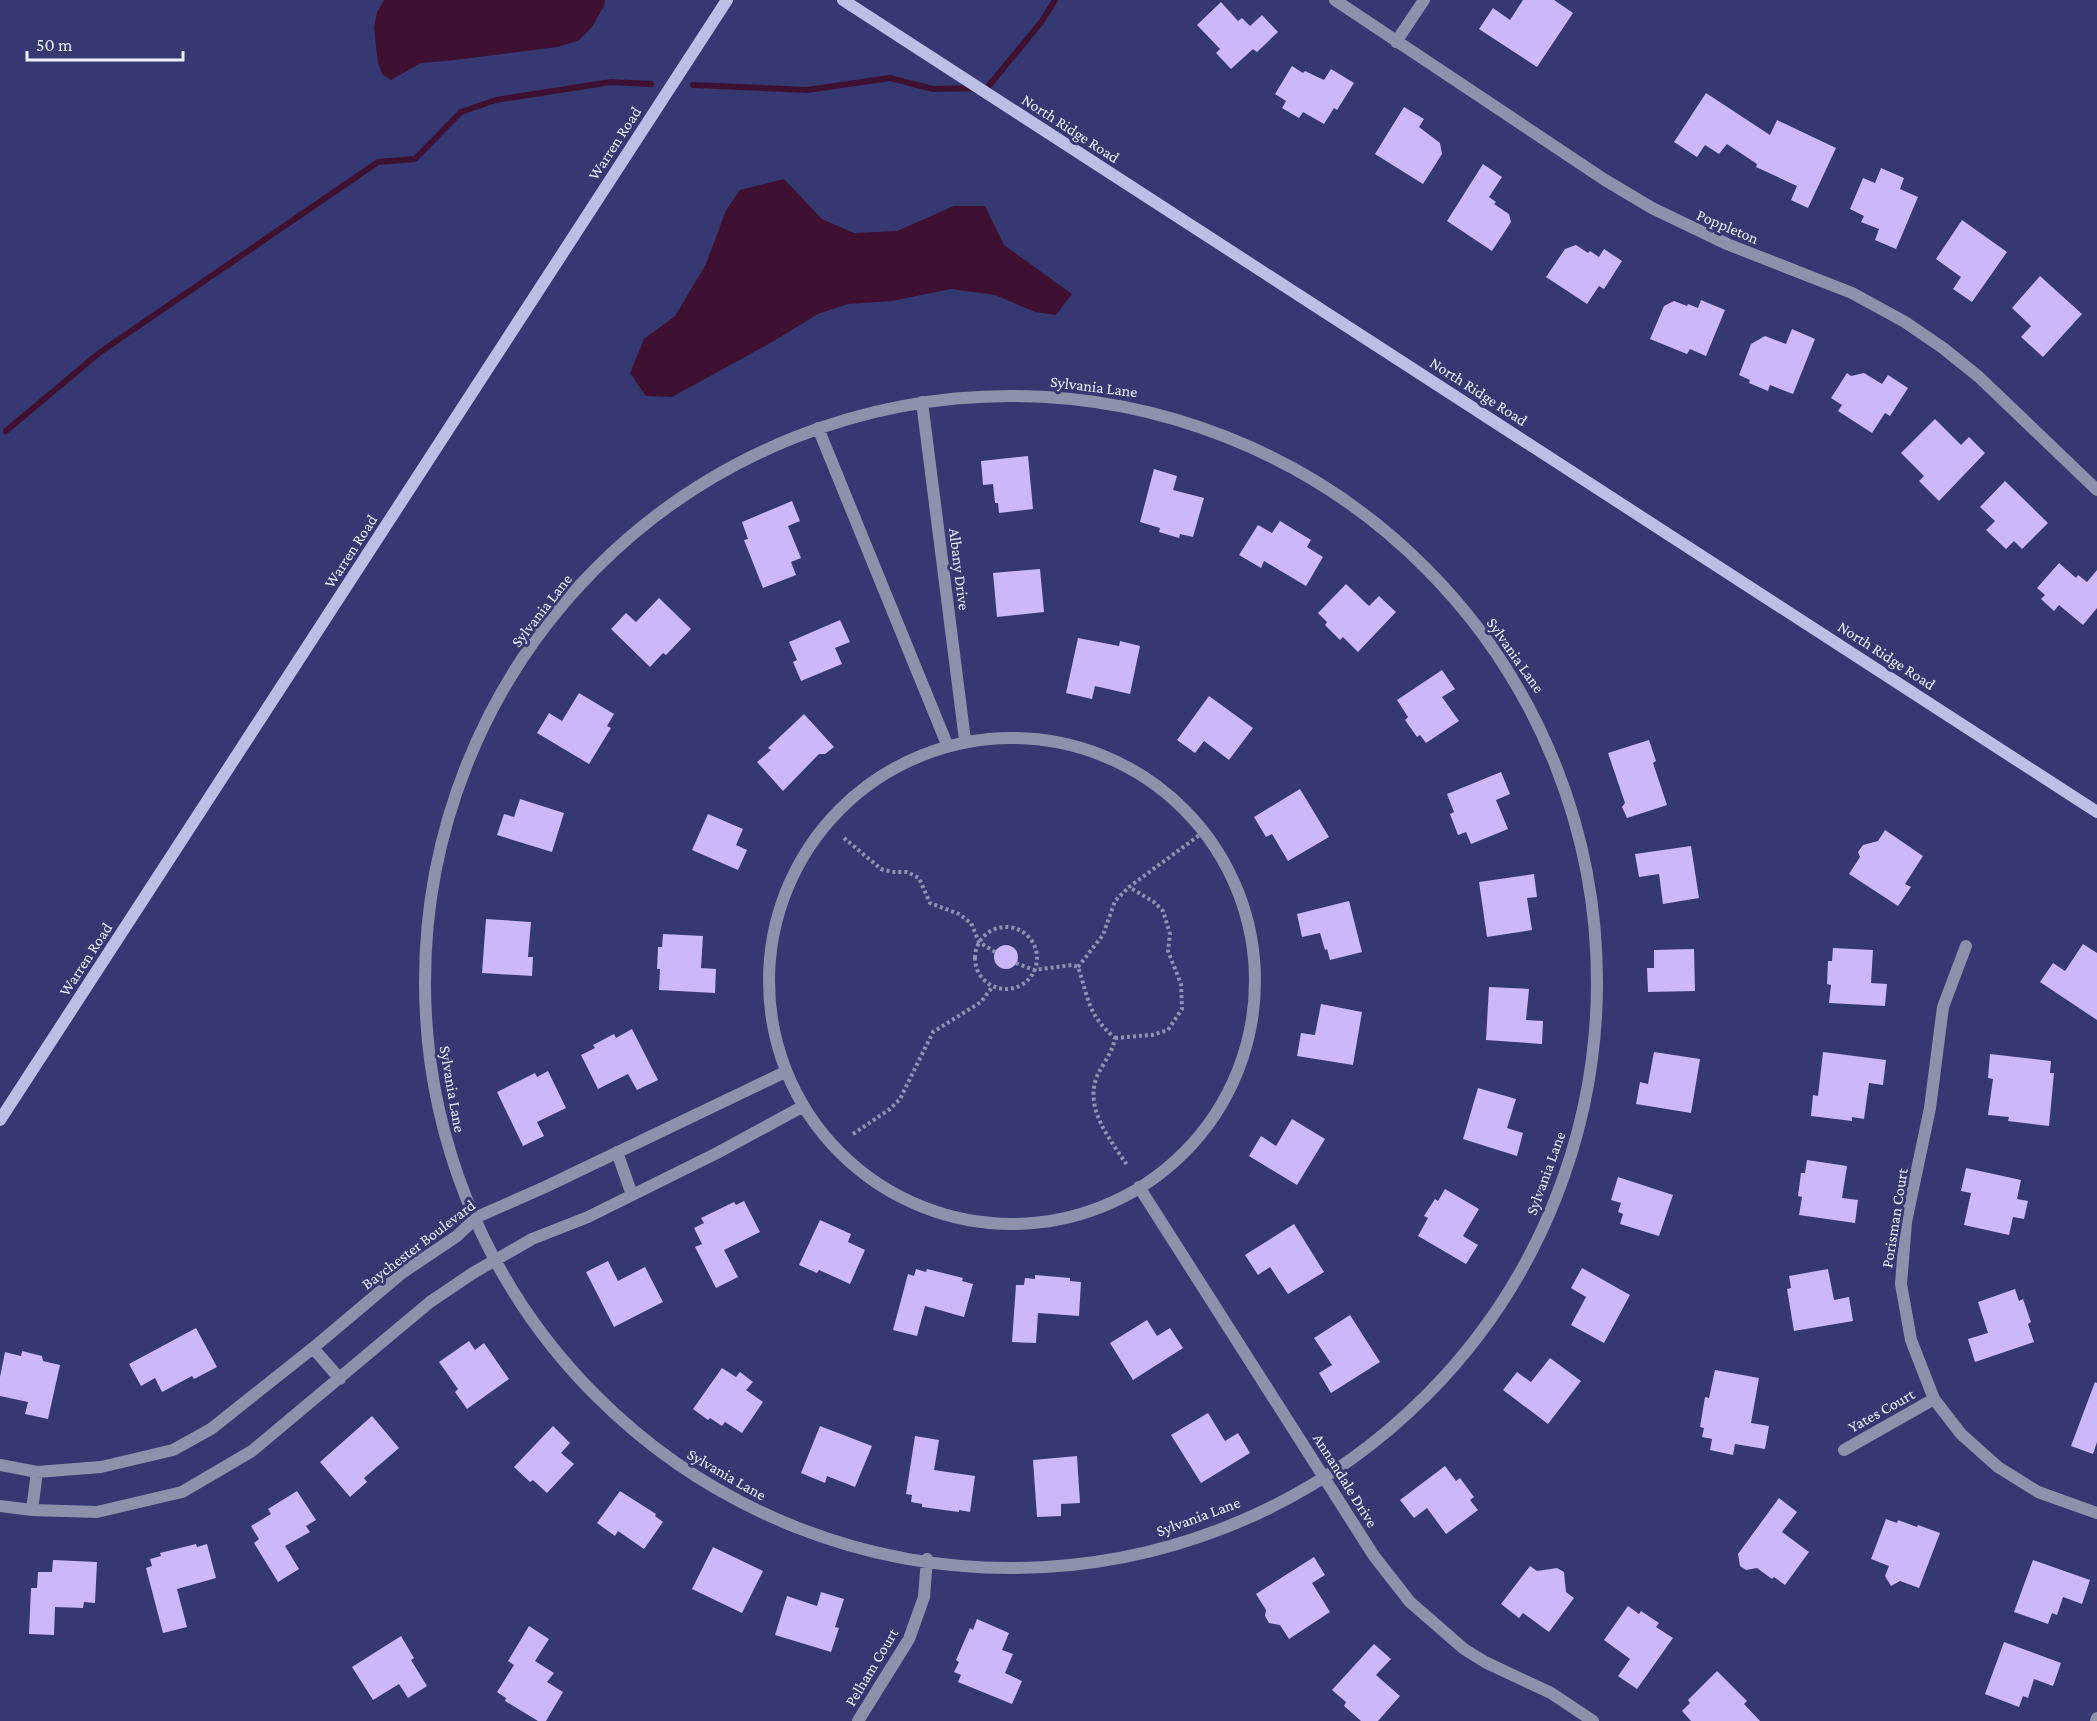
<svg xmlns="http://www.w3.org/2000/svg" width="2097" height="1721" font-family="'Crimson Pro',serif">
  <rect width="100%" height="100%" fill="#363971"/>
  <path fill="#3e1133" d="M384 0H605L604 6 592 27 578 41 557 47 446 61 421 63 391 80 382 74 378 63 374 28 377 12Z
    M784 179 822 219 854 233 897 231 954 206H985L1004 245 1072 294 1056 315 1035 312 995 295 951 289 892 301 848 304 818 314 772 342 672 397 646 396 630 373 644 339 675 316 706 264 726 210 740 190Z"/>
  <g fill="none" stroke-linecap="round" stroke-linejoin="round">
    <path stroke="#3e1133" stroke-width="6" d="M693 85 807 90 890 78 933 89 987 88 1042 21 1055 0
      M6 431 99 353 378 162 415 159 461 112 496 100 611 82 651 84"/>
  </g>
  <path fill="#cbb7f9" d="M1523 0H1554L1573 13 1537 67 1479 29 1493 8 1510 20Z
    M1221 2 1238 21 1242 18 1250 26 1262 15 1278 32 1257 52 1253 49 1231 69 1216 53 1220 49 1197 25Z
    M1292 66 1303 73 1305 71 1324 80 1331 69 1354 83 1337 110 1334 108 1324 124 1303 112 1299 118 1282 108 1286 101 1275 94Z
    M1706 93 1770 135 1777 120 1836 148 1808 208 1791 200 1797 186 1756 167 1757 164 1727 144 1719 154 1705 145 1697 157 1674 142Z
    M1404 107 1424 119 1419 127 1440 143 1442 154 1423 184 1375 154Z
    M1483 164 1502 177 1489 197 1496 202 1494 204 1509 214 1511 222 1492 251 1447 221Z
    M1881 168 1904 178 1900 189 1918 197 1896 249 1875 240 1879 229 1861 222 1864 216 1850 209 1863 178 1875 183Z
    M1962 220 2007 252 1972 302 1953 289 1961 277 1936 259Z
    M1576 245 1588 253 1590 251 1599 257 1604 249 1622 261 1604 289 1599 286 1587 304 1546 277 1565 249Z
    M2040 276 2082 314 2043 357 2021 337 2031 326 2012 308Z
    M1701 300 1725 310 1706 356 1690 349 1687 354 1650 339 1664 306 1674 301 1687 306 1688 304 1698 308Z
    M1792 329 1815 339 1793 394 1770 385 1768 391 1749 383 1750 380 1739 375 1751 344 1765 336 1786 344Z
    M1847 373 1851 376 1864 373 1882 384 1888 375 1908 388 1890 416 1885 413 1872 433 1838 411 1842 405 1831 398Z
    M1935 419 1961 445 1969 437 1985 453 1939 501 1919 481 1924 476 1901 453Z
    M1028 456 1033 509 999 513 998 503H995L993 484 983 485 981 461Z
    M1154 469 1177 476 1173 490 1204 498 1193 537 1180 534 1179 538 1159 532 1160 528 1140 522Z
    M2005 481 2048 523 2022 549 2014 541 2006 549 1986 530 1995 521 1980 507Z
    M792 501 800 521 788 526 801 558 791 562 796 575 763 588 744 540 748 539 742 522Z
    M1280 521 1311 540 1307 547 1323 557 1306 586 1264 561 1261 568 1239 555 1258 525 1272 533Z
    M2059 563 2076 578 2078 575 2087 582 2097 570V608L2083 625 2059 605 2054 611 2041 599 2045 595 2037 588Z
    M1040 569 1044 612 997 617 993 573Z
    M1346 584 1369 606 1379 596 1396 612 1358 652 1343 637 1340 640 1325 625 1327 622 1318 613Z
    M659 598 691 629 666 655 663 653 650 667 611 629 626 613 636 622Z
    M840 620 850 642 835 648 842 664 801 681 793 662 797 660 789 642Z
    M1078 638 1119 646 1120 641 1140 646 1130 694 1095 686 1092 699 1066 693Z
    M1442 670 1455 689 1442 697 1459 721 1426 743 1420 735 1417 737 1405 720 1408 717 1397 700Z
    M579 693 614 714 607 726 611 728 589 764 537 733 549 713 562 721Z
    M1209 696 1253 728 1229 760 1204 741 1195 753 1177 740Z
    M804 714 834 747 825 754H819L783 791 757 762 771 750 768 748Z
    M1649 740 1656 761 1653 763 1667 805 1627 818 1622 807 1625 803 1608 753Z
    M1501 772 1510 794 1496 800 1508 829 1471 844 1466 832 1458 835 1450 814 1454 812 1447 794Z
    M1300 789 1329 837 1288 861 1272 834 1266 837 1254 817Z
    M520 799 564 813 552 852 497 835 504 814 514 817Z
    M708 814 743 829 736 845 747 850 738 870 692 850Z
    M1885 830 1923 856 1905 884 1911 887 1898 906 1849 874 1860 857 1858 852 1863 845 1878 841Z
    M1691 846 1699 898 1663 904 1659 874 1639 877 1635 854Z
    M1534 874 1537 897 1527 898 1532 930 1487 937 1479 882Z
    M1349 901 1362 952 1330 960 1327 949 1325 950 1320 933 1302 937 1297 914Z
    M486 919 531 922 528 957H533L532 976 482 973Z
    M663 934 703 936 701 968 716 969 715 993 659 990 660 969H657L658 947H662Z
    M2083 944 2097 953V1020L2040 982 2053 963 2065 971Z
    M994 957a12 12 0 1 1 24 0a12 12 0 1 1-24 0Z
    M1833 948 1873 950 1871 983 1887 984 1885 1006 1829 1003 1831 985 1827 984 1828 961H1832Z
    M1694 949 1695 991 1648 992 1647 968H1654V950Z
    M1489 987 1529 989 1526 1020 1543 1021 1542 1044 1486 1040Z
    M1321 1004 1362 1012 1353 1065 1297 1056 1301 1033 1315 1035Z
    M632 1029 658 1080 637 1090 628 1074 598 1089 581 1055 595 1048 593 1045 614 1034 616 1038Z
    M1654 1052 1700 1059 1691 1113 1636 1104 1640 1082 1648 1084Z
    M1823 1052 1886 1060 1883 1085 1869 1083 1864 1119 1852 1117V1121L1811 1116 1813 1095 1818 1096Z
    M1990 1054 2051 1061 2050 1073H2054L2049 1126 2008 1121 2009 1117 1988 1115 1993 1079 1988 1078Z
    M548 1071 566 1108 537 1122 544 1136 523 1146 497 1092 535 1073 537 1077Z
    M1478 1088 1516 1099 1507 1128 1523 1133 1517 1156 1463 1139Z
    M1292 1119 1325 1139 1297 1185 1249 1156 1261 1136 1276 1146Z
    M1807 1160 1847 1166 1842 1198 1858 1200 1855 1223 1799 1215 1802 1197 1798 1196 1801 1173H1805Z
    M1966 1168 2021 1180 2017 1199 2028 1201 2024 1219 2013 1217 2009 1235 1964 1225 1971 1193 1961 1191Z
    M1618 1177 1673 1195 1659 1236 1620 1224 1623 1214 1618 1212 1621 1203 1611 1200Z
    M1445 1189 1479 1209 1463 1236 1478 1245 1466 1264 1418 1236 1428 1218 1424 1216 1435 1199 1438 1201Z
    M744 1201 760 1232 724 1250 738 1277 716 1288 695 1247 702 1244 694 1228 704 1223 701 1218 734 1202 736 1205Z
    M820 1220 851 1234 848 1242 865 1250 850 1284 819 1270 817 1273 799 1265Z
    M1294 1224 1324 1272 1288 1294 1270 1267 1258 1275 1245 1255Z
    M608 1261 618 1281 645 1267 663 1302 614 1327 586 1272Z
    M1582 1268 1630 1295 1604 1343 1571 1325 1586 1297 1571 1288Z
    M916 1269 926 1272 927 1269 963 1278 962 1281 973 1284 964 1317 925 1306 917 1336 893 1330 908 1274 914 1276Z
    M1828 1269 1834 1300 1849 1297 1853 1321 1794 1331 1787 1289 1791 1288 1789 1276Z
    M1035 1275 1070 1278V1281L1081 1282 1079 1316 1038 1313 1036 1343 1012 1342 1016 1285H1024L1025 1278 1035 1279Z
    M2015 1289 2019 1301 2023 1299 2031 1322 2028 1324 2034 1342 1975 1362 1968 1339 1988 1333 1978 1302Z
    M1350 1315 1380 1362 1331 1393 1319 1373 1332 1365 1314 1338Z
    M1147 1320 1157 1336 1170 1328 1183 1348 1133 1380 1110 1343Z
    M196 1328 217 1367 194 1379 192 1376 162 1392 155 1378 141 1386 129 1364Z
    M469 1341 475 1350 484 1343 509 1379 467 1409 455 1392 458 1389 439 1362Z
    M22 1351 42 1356 43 1361 60 1365 48 1419 25 1414 28 1402 0 1396V1377L5 1352 21 1356Z
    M1550 1358 1581 1381 1548 1424 1503 1390 1517 1372 1531 1382Z
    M722 1368 736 1377 740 1372 753 1382 746 1390 763 1402 742 1433 725 1422 722 1426 710 1418 708 1420 693 1409Z
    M1715 1370 1759 1378 1751 1423 1769 1426 1765 1449 1735 1444 1733 1455 1710 1450 1712 1439 1702 1437 1704 1428 1700 1427 1705 1397 1709 1398Z
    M2095 1382 2097 1383V1442L2093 1454 2071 1446Z
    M1208 1413 1225 1441 1238 1433 1250 1453 1201 1483 1171 1435Z
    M372 1416 399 1448 364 1478 367 1482 350 1497 320 1462Z
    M553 1426 570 1443 561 1453 574 1464 547 1493 533 1480 530 1482 514 1467Z
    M820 1426 872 1446 855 1487 827 1476 825 1483 801 1473Z
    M915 1436 939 1440 934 1470 975 1476 970 1512 959 1510V1512L922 1507V1504L911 1502 912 1495 906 1494Z
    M1077 1456 1080 1503 1061 1504V1516L1037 1517 1033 1460Z
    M1445 1466 1456 1481 1460 1478 1474 1497 1470 1500 1478 1510 1446 1534 1427 1508 1414 1518 1400 1500Z
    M297 1491 316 1520 306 1526 310 1532 285 1546 299 1569 278 1582 254 1543 259 1539 251 1526 271 1514 268 1509Z
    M620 1491 656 1514 655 1516 663 1522 644 1549 618 1531 615 1536 597 1523Z
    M1779 1498 1797 1512 1782 1532 1809 1552 1785 1585 1774 1577 1772 1579 1757 1568 1746 1570 1740 1566 1738 1554Z
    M1886 1519 1897 1523 1898 1520 1917 1527 1918 1525 1940 1533 1919 1588 1900 1581 1891 1586 1885 1576 1889 1566 1871 1559Z
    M196 1544 197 1547 207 1544 216 1578 177 1589 187 1627 163 1633 146 1568 152 1566 150 1559 161 1556 160 1553Z
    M713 1547 763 1571 742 1613 692 1589Z
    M1314 1557 1325 1575 1312 1583 1330 1612 1289 1639 1280 1625 1269 1623 1265 1616 1266 1610 1256 1594Z
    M53 1560 97 1562 95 1603 84 1602 83 1608 55 1607 54 1635 29 1634 31 1588H37L38 1572H52Z
    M2033 1560 2090 1580 2082 1604 2063 1597 2057 1615 2052 1613 2048 1624 2014 1612Z
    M1530 1566 1537 1571 1557 1568 1564 1572 1566 1592 1574 1598 1549 1632 1523 1613 1519 1618 1501 1604Z
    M821 1592 844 1599 835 1627 839 1628 831 1652 775 1635 787 1596 817 1606Z
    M1628 1606 1639 1614 1641 1611 1659 1623 1656 1627 1673 1638 1637 1689 1618 1676 1630 1659 1604 1640Z
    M977 1619 1009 1633 1002 1650 1013 1654 1005 1673 1022 1681 1012 1704 958 1682 961 1675 954 1672 959 1662 956 1660 970 1628 973 1630Z
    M529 1626 549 1639 535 1661 554 1673 547 1682 563 1692 546 1721H538L505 1701 506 1698 497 1692 514 1665 508 1661Z
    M401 1636 414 1658 411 1660 427 1686 408 1698 399 1684 373 1700 352 1667Z
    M2004 1642 2061 1663 2053 1686 2034 1679 2028 1698 2023 1696 2019 1707 1985 1694Z
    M1374 1644 1391 1659 1376 1675 1400 1696 1378 1721H1361L1344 1706 1346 1702 1332 1690Z
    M1717 1671 1747 1701 1744 1704 1760 1721H1691L1682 1711 1690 1703 1688 1700Z"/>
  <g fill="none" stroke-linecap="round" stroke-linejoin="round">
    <path stroke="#8f91b5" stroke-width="4" stroke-dasharray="3 3" stroke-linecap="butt" d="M844 838 881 869 892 872H907L919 878 930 903 959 914 971 923 979 942 995 952
      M975 958a31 31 0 1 1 62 0a31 31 0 1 1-62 0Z
      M1016 963 1034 970 1072 965 1078 967C1089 999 1087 1014 1115 1038 1113 1051 1103 1064 1097 1076 1084 1109 1110 1139 1127 1165
      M1078 967 1103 935 1115 901 1129 887 1205 831
      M1115 1038 1152 1035 1168 1030 1182 1009 1181 984 1168 951 1170 934 1163 911 1154 902 1129 887
      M853 1134 890 1109 900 1099 933 1032 981 1002 993 986"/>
    <path stroke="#8d91ab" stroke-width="12" d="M1335 0 1605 180 1652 208 1727 244 1852 293 1905 322 1943 348 1979 377 2097 490
      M1396 42 1424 0
      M425 982a586 586 0 1 1 1172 0a586 586 0 1 1-1172 0Z
      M922 402 965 740
      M818 428 946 742
      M769 981a243 243 0 1 1 486 0a243 243 0 1 1-486 0Z
      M1966 946 1943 1007 1930 1108 1906 1222 1901 1284 1911 1340 1934 1399 1961 1434 1998 1467 2038 1492 2097 1513
      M617 1152 632 1195
      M1139 1187 1374 1556 1410 1602 1464 1649 1485 1662 1551 1693 1593 1721
      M313 1348 340 1379
      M1844 1450 1934 1399
      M0 1465 37 1472 101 1467 173 1450 211 1429 313 1348 402 1273 457 1236 477 1217 545 1187 783 1073
      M0 1506 32 1510 97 1512 182 1492 252 1451 430 1302 473 1273 532 1239 588 1217 717 1153 800 1108
      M32 1510 37 1472
      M858 1721 909 1639 924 1597 927 1559
      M2096 1721 2097 1718"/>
    <path stroke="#b9bfe7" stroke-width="12" d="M843 0 2097 812
      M0 1120 727 0"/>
  </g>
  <g text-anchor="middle" stroke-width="6" stroke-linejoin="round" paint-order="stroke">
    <g font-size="16" fill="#edeffd" stroke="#363971">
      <text transform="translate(1071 128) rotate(33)" y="6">North Ridge Road</text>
      <text transform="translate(614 143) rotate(-57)" y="6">Warren Road</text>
      <text transform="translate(1728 226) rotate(23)" y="6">Poppleton</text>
      <text transform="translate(1094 386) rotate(7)" y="6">Sylvania Lane</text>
      <text transform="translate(1479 391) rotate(33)" y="6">North Ridge Road</text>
      <text transform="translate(350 551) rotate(-57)" y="6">Warren Road</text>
      <text transform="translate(960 569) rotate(83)" y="6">Albany Drive</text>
      <text transform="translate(541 610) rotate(-52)" y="6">Sylvania Lane</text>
      <text transform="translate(1516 655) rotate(55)" y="6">Sylvania Lane</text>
      <text transform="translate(1887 655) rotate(33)" y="6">North Ridge Road</text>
      <text transform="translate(85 959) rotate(-57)" y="6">Warren Road</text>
      <text transform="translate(453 1089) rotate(80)" y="6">Sylvania Lane</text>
      <text transform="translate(1545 1173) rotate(-70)" y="6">Sylvania Lane</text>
      <text transform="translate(1894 1218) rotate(-81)" y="6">Porisman Court</text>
      <text transform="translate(418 1244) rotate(-37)" y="6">Baychester Boulevard</text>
      <text transform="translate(1881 1410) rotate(-29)" y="6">Yates Court</text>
      <text transform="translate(727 1474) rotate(30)" y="6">Sylvania Lane</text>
      <text transform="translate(1346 1480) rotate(58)" y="6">Annandale Drive</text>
      <text transform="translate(1198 1516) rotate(-20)" y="6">Sylvania Lane</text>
      <text transform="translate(871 1667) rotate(-59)" y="6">Pelham Court</text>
    </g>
  </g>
  <path d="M27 51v9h156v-9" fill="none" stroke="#edeffd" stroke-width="3"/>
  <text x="36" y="51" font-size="18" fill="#edeffd" stroke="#363971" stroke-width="4.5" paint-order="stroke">50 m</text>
</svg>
